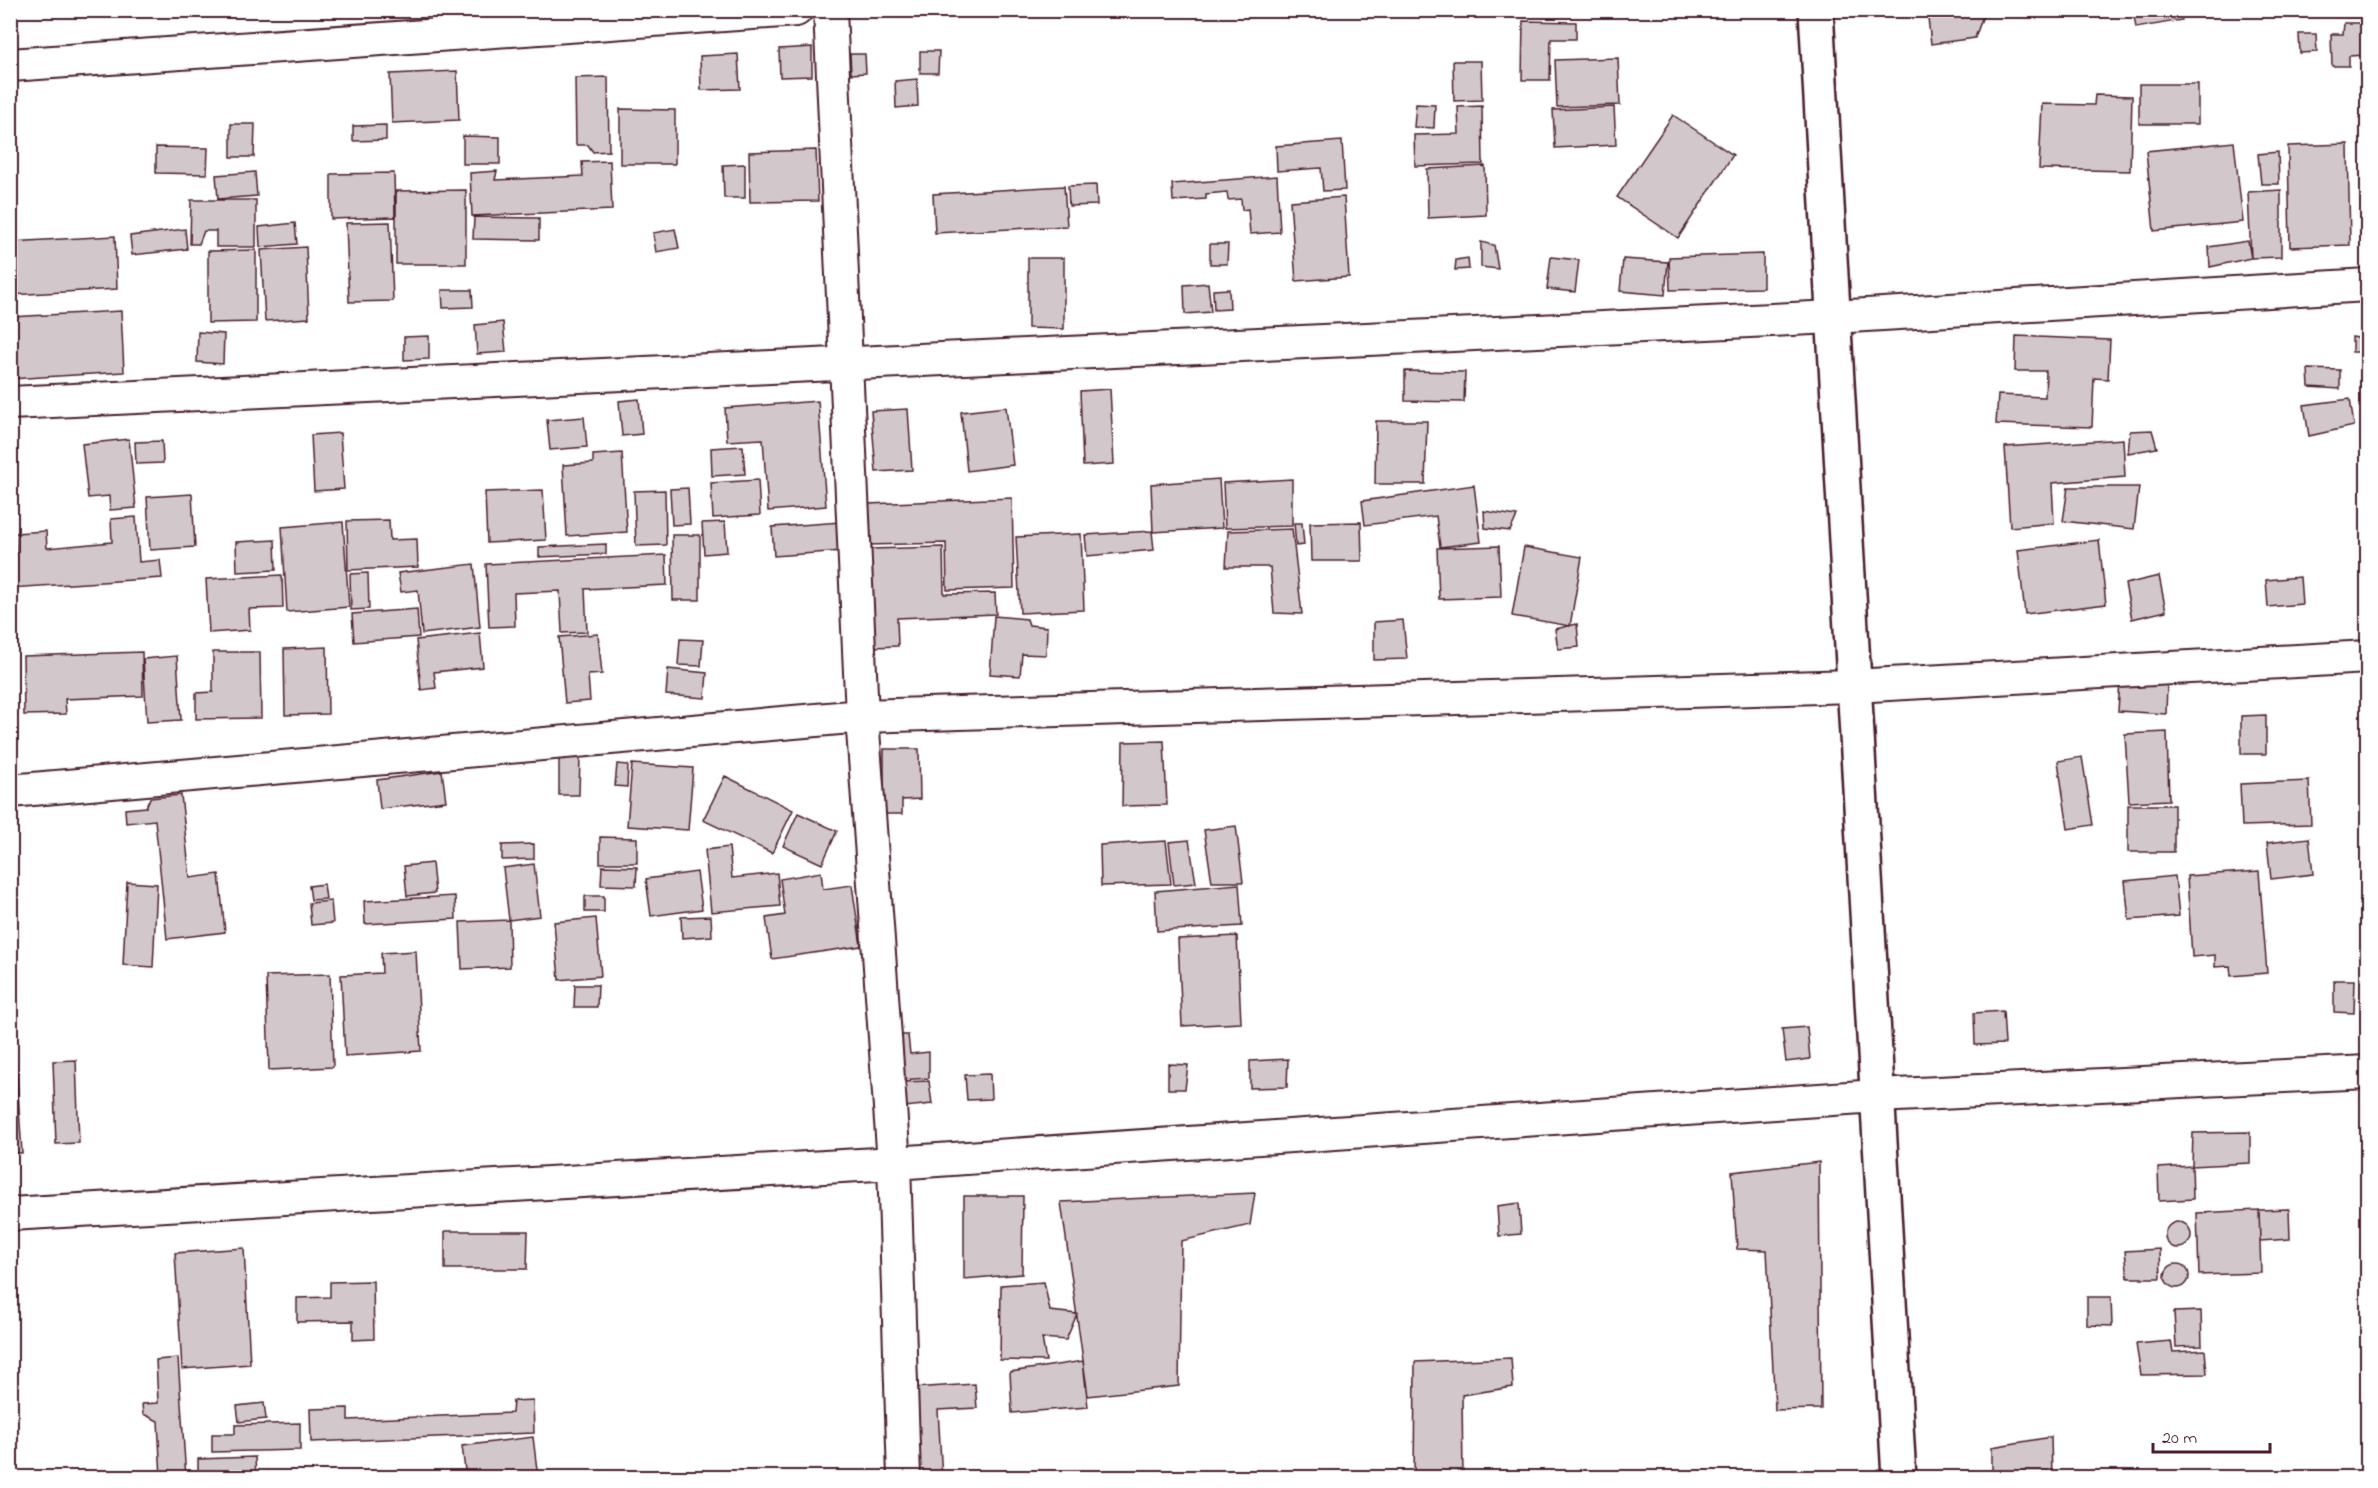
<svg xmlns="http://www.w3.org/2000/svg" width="2378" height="1488" font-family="'Indie Flower',sans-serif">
  <rect width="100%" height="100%" fill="#fff"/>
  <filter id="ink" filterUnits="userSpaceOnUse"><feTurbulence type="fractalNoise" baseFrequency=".0167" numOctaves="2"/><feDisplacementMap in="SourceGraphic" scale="12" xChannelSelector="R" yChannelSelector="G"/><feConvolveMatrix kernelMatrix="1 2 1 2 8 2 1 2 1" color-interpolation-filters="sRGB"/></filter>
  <g filter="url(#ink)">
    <path fill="#d2c7cb" stroke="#4a1f2b" stroke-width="1.5" d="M1927 10H1985L1975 38 1931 44Z
      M2133 10H2180L2182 20 2136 28Z
      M2291 10H2337V14H2291Z
      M2344 10H2364V17H2344Z
      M1523 21 1576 22V39H1551L1550 80H1522Z
      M2344 23H2366V55L2349 56V66H2332L2331 34H2343Z
      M2299 34H2316L2317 52 2300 53Z
      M812 47V76L780 77 779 49Z
      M920 51H939L938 73H920Z
      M738 54 740 89 701 90 700 56Z
      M850 54H865L866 73 851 74Z
      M1618 58 1620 105 1557 107 1555 60Z
      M1453 61H1481L1482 100 1454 101Z
      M457 71 459 120 392 123 390 74Z
      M608 77 609 151 593 152 588 145H576L575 78Z
      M917 79 918 106 896 108 895 81Z
      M2139 84H2198V124H2139Z
      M2095 95 2132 96 2130 171 2039 169 2042 104 2094 105Z
      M1416 104 1435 105 1434 128 1414 127Z
      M1482 106 1483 164 1415 166 1414 135 1459 134 1458 107Z
      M1614 107 1616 145 1555 148 1553 110Z
      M620 109 675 110V164H620Z
      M1673 115 1733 155 1678 238 1617 197Z
      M231 124H255L254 157H231Z
      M386 125V140L353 141V126Z
      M463 136 500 137V164H463Z
      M1342 141 1345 190 1323 191 1321 168 1277 171 1276 146Z
      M2234 142 2243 222 2154 231 2146 151Z
      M2348 144 2350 245 2290 247 2288 146Z
      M156 147 208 148 207 174 156 173Z
      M816 150 818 201 750 202 749 152Z
      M2278 152 2279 184H2261L2258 154Z
      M610 161 612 210 472 216 470 173 497 171 495 180 583 176 582 162Z
      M745 164V198H724L723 165Z
      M1485 166 1486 215 1428 218 1427 169Z
      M255 172 257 196 218 199 216 175Z
      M394 173 395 217 331 219V174Z
      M1277 176 1280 232 1250 234 1248 209 1242 210 1241 199 1228 200 1227 192 1206 194V199L1173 201 1172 184Z
      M1096 185 1097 205 1069 206 1068 186Z
      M1064 186 1067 226 935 233 933 194Z
      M466 190V264H396V191Z
      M2281 190V257L2251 258 2248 192Z
      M1344 197 1349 277 1296 281 1290 201Z
      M191 200H256V247H216V231H204L199 244H190Z
      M474 217 539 218V240L473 239Z
      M390 222 393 301 349 302 346 223Z
      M295 223 297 244 260 247 259 227Z
      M185 229 187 249 132 255 130 236Z
      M675 229 679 248 656 252 653 233Z
      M115 236 117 289 10 295V242Z
      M2248 241 2251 258 2210 267 2209 247Z
      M1481 242 1494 245 1498 269 1481 267Z
      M1210 244H1228L1227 264H1210Z
      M306 247 309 318 265 321 261 250Z
      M256 250V322L208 323V251Z
      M1763 254V288L1670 290 1669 257Z
      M1551 257 1579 260 1575 292 1547 289Z
      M1028 258H1064V329L1028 328Z
      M1468 258 1469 269 1455 270 1456 260Z
      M1623 259 1668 262 1665 295 1620 291Z
      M1208 283 1211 312 1185 314 1184 285Z
      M1229 289 1230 309 1214 310 1213 290Z
      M442 290H472L473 307 443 308Z
      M121 311 124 372 10 379V317Z
      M503 322 506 352 477 354 475 325Z
      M198 332 224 334 223 364 197 362Z
      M429 336V359L404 360V337Z
      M2016 336 2110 340 2108 379 2094 378 2092 427 1996 424 1998 395 2045 397 2046 371H2015Z
      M2352 337 2364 339 2368 352H2352Z
      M2360 359H2368V430Z
      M2308 369 2340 370V389L2309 387Z
      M1405 371 1465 372 1464 402 1405 401Z
      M1110 389 1114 464 1083 466 1080 391Z
      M639 399 642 434 622 436 619 401Z
      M2350 399 2354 426 2309 436 2304 405Z
      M818 401 826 506 768 511 763 439 727 441 725 408Z
      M1006 407 1013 465 967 471 961 412Z
      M908 409 912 470 876 472 871 411Z
      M584 417 587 447 550 450 547 420Z
      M1376 421H1427L1425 484H1375Z
      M2152 430 2157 448 2128 453 2130 431Z
      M340 433 344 489 314 491 311 435Z
      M129 439 136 508 110 510 109 496 88 498 82 444Z
      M2123 439 2125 477 2052 483 2054 523 2010 527 2005 447Z
      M162 441 163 463 136 464 135 442Z
      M743 446 745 474 712 476 711 448Z
      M622 453 627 532 567 536 563 465 593 463V455Z
      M1219 479 1222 528 1153 532 1151 484Z
      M1292 479V526L1225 528 1223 483Z
      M758 480 760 515 713 518 711 483Z
      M1474 485 1481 542 1440 547 1436 516 1365 525 1362 501Z
      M2068 487H2139L2134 529 2063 521Z
      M688 488 690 524 672 525 670 489Z
      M543 490 546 540 487 543 485 492Z
      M665 490 666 545 636 546 634 491Z
      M192 494 195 547 150 550 147 497Z
      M1012 498 1014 588 947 590 946 543 869 545 868 504Z
      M1484 511 1517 516 1510 531 1485 528Z
      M136 517 139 562 160 560 162 578 10 588V557H16L15 533 46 531 47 548 112 542 111 519Z
      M389 520 390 540 417 539 418 567 348 570 347 521Z
      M343 522 349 607 287 612 282 527Z
      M725 522 727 552 704 554 702 523Z
      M841 522 843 551 774 556 772 527Z
      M1361 522 1362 561H1311L1310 523Z
      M1294 523H1302L1304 545 1296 546Z
      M1292 529 1302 614 1274 613 1270 567H1226L1228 531Z
      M1152 531 1154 550 1087 556 1085 535Z
      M1081 534 1084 610 1020 613 1016 537Z
      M672 535H700V600H673Z
      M275 540 276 570 237 572 236 542Z
      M2099 540 2106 604 2025 614 2018 550Z
      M606 544V554L539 557V547Z
      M1499 546 1501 597 1439 599 1437 548Z
      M943 547 944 594 995 593 996 614 897 618 898 646 874 647 871 549Z
      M1524 547 1582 557 1570 626 1512 616Z
      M666 555 667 585 585 589 587 632 562 633 560 591 514 593 515 626 489 627 486 564Z
      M474 564 480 627 422 634 418 590 401 592 398 573Z
      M368 573 369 609 351 610 350 574Z
      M282 575 283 608 249 609 250 630 209 633 206 579Z
      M2159 576 2166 611 2132 619 2125 584Z
      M2300 577 2302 604 2268 607 2266 580Z
      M417 609 419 637 354 642 352 614Z
      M994 616 1027 619 1029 625 1047 627 1046 655 1022 654 1020 676 990 674Z
      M1403 620 1407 659 1374 660V622Z
      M1577 624 1579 647 1558 649 1555 629Z
      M480 633 483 667 434 672 436 688 421 690 416 640Z
      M598 634 602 674 588 675 590 701 565 703 559 637Z
      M680 639 703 640 701 666 678 665Z
      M327 647 328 714 285 715 284 649Z
      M142 652 143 696 65 699 66 714 24 715 23 656Z
      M213 652H260L261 718 196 719V693L213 692Z
      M177 656 181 720 147 722 143 659Z
      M668 669 707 673 705 698 666 695Z
      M2120 681 2167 684 2166 714 2118 711Z
      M2266 715V754H2241V716Z
      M2167 732 2169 800 2129 802 2125 734Z
      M1164 741 1167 805 1122 806 1123 742Z
      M884 749H919L920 799 902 800V814H884Z
      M559 756H580L579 795H559Z
      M2082 757 2093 825 2068 829 2058 761Z
      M617 764 628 765 627 787 615 786Z
      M632 764 693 768 688 830 627 826Z
      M442 771 446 801 380 809 377 780Z
      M725 776 793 810 772 853 703 820Z
      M2309 781 2311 824 2242 826 2240 784Z
      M181 795 190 878 219 874 225 932 167 939 155 820 126 823 125 809 146 807 150 798Z
      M2128 805H2174V852H2128Z
      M798 813 837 831 822 864 783 846Z
      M1236 826 1243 882H1212L1204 830Z
      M600 837 637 838V863H600Z
      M2309 838 2313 874 2271 879 2267 843Z
      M1189 840 1196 883 1174 885 1169 842Z
      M1166 841 1171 884 1101 886 1100 845Z
      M534 844V859L502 860V845Z
      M729 847 732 878 777 873 780 906 711 912 705 850Z
      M432 863 435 893 407 896 404 866Z
      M534 864 540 916 509 920 503 868Z
      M602 866 637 867 636 886 601 885Z
      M2259 871 2267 973 2231 976 2230 966 2215 967V955L2192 957 2187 876Z
      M697 872 702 909 651 916 646 879Z
      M821 872 823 889 852 885 861 946 772 959 766 918 785 915 780 879Z
      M2175 876 2179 916 2129 920 2125 881Z
      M127 882 157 884 153 967 123 965Z
      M324 884 326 899 311 900 309 886Z
      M1239 884 1242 926 1157 931 1155 891Z
      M455 896 456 919 365 924 364 901Z
      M585 896H604V912H585Z
      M331 901 333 923 311 925 309 903Z
      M711 916 712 936 682 938 681 917Z
      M596 918 601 976 559 980 554 922Z
      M509 920 510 967 462 969 460 922Z
      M1237 936 1241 1023 1182 1026 1178 939Z
      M416 951 421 1051 345 1056 341 975 382 973 381 953Z
      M330 974 333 1067 269 1070 266 976Z
      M2334 980H2355L2354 1013 2334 1012Z
      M575 985H598L597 1007H574Z
      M2003 1011 2005 1044 1975 1045 1974 1013Z
      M1807 1027 1810 1059 1786 1062 1782 1029Z
      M896 1035H908L910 1054 929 1052V1078L899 1080Z
      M1288 1059 1287 1087 1250 1088V1061Z
      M76 1060 79 1143 56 1144 53 1061Z
      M16 1063 22 1153H10V1064Z
      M1168 1064 1188 1065 1185 1089H1168Z
      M990 1074 991 1099 967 1100 965 1075Z
      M929 1081 932 1104 905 1107 902 1082Z
      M2250 1132V1163L2192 1166 2193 1133Z
      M1819 1162 1821 1409 1775 1410 1767 1250 1737 1249 1732 1172Z
      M2192 1166 2193 1199 2159 1201 2158 1168Z
      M1255 1193 1250 1225 1181 1241 1179 1386 1088 1396 1061 1202Z
      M964 1196H1023L1022 1274 964 1279Z
      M1519 1203 1521 1234 1499 1236 1497 1206Z
      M2289 1209 2290 1239 2260 1241 2259 1210Z
      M2259 1210 2261 1273 2199 1275 2197 1213Z
      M2165 1235a13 13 0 1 1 26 0a13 13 0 1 1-26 0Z
      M445 1231H528L527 1269H445Z
      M244 1248 250 1364 182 1369 175 1253Z
      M2160 1249 2161 1278H2128L2125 1251Z
      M2165 1276a12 12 0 1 1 24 0a12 12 0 1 1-24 0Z
      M373 1281 374 1339 353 1340V1321L297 1322V1298L330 1297V1282Z
      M1044 1282 1050 1311 1077 1314 1066 1340 1042 1338 1046 1361 1000 1360 1001 1285Z
      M2087 1297H2111L2112 1326 2087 1325Z
      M2201 1311 2202 1346 2176 1347 2174 1312Z
      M2171 1341 2173 1352 2205 1350 2207 1374 2141 1375 2136 1344Z
      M178 1358 186 1478H161L158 1421 143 1414 142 1404 158 1403 156 1360Z
      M1511 1358 1513 1387 1462 1395 1463 1478H1414L1415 1362Z
      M1083 1361 1088 1407 1012 1413 1010 1372Z
      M975 1384 977 1408 938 1410 942 1478H917L912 1388Z
      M533 1400 534 1433 311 1442 310 1409 348 1408V1420L512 1413 513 1401Z
      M264 1403 266 1419 239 1422 237 1406Z
      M300 1423V1450L212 1452V1434H235V1425Z
      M533 1437 538 1478H503V1475L466 1478 462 1446Z
      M2051 1437 2052 1478H1992V1447Z
      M255 1457 256 1478H198V1459Z"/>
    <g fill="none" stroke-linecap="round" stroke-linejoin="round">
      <defs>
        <path id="minor" d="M830 10 862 716 894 1163 904 1478
          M10 65 796 10
          M10 403 1833 317 2368 285
          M10 791 862 716 1853 686 2368 657
          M10 1214 894 1163 1877 1096 2368 1072"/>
        <path id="tertiary" d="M1816 10 1899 1478"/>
      </defs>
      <use href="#minor" stroke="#4a1f2b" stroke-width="36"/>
      <use href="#tertiary" stroke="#4a1f2b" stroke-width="38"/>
      <use href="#minor" stroke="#fff" stroke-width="32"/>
      <use href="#tertiary" stroke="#fff" stroke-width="33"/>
    </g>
  </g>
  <rect width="2378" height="1488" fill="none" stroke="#fff" stroke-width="36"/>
  <rect x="18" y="18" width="2342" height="1452" fill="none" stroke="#4a1f2b" stroke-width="2" filter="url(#ink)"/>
  <path d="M2153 1443v9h117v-9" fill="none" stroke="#4a1f2b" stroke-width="3"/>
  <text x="2162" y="1443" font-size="18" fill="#4a1f2b" stroke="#ffffff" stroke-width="4.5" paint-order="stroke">20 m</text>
</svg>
